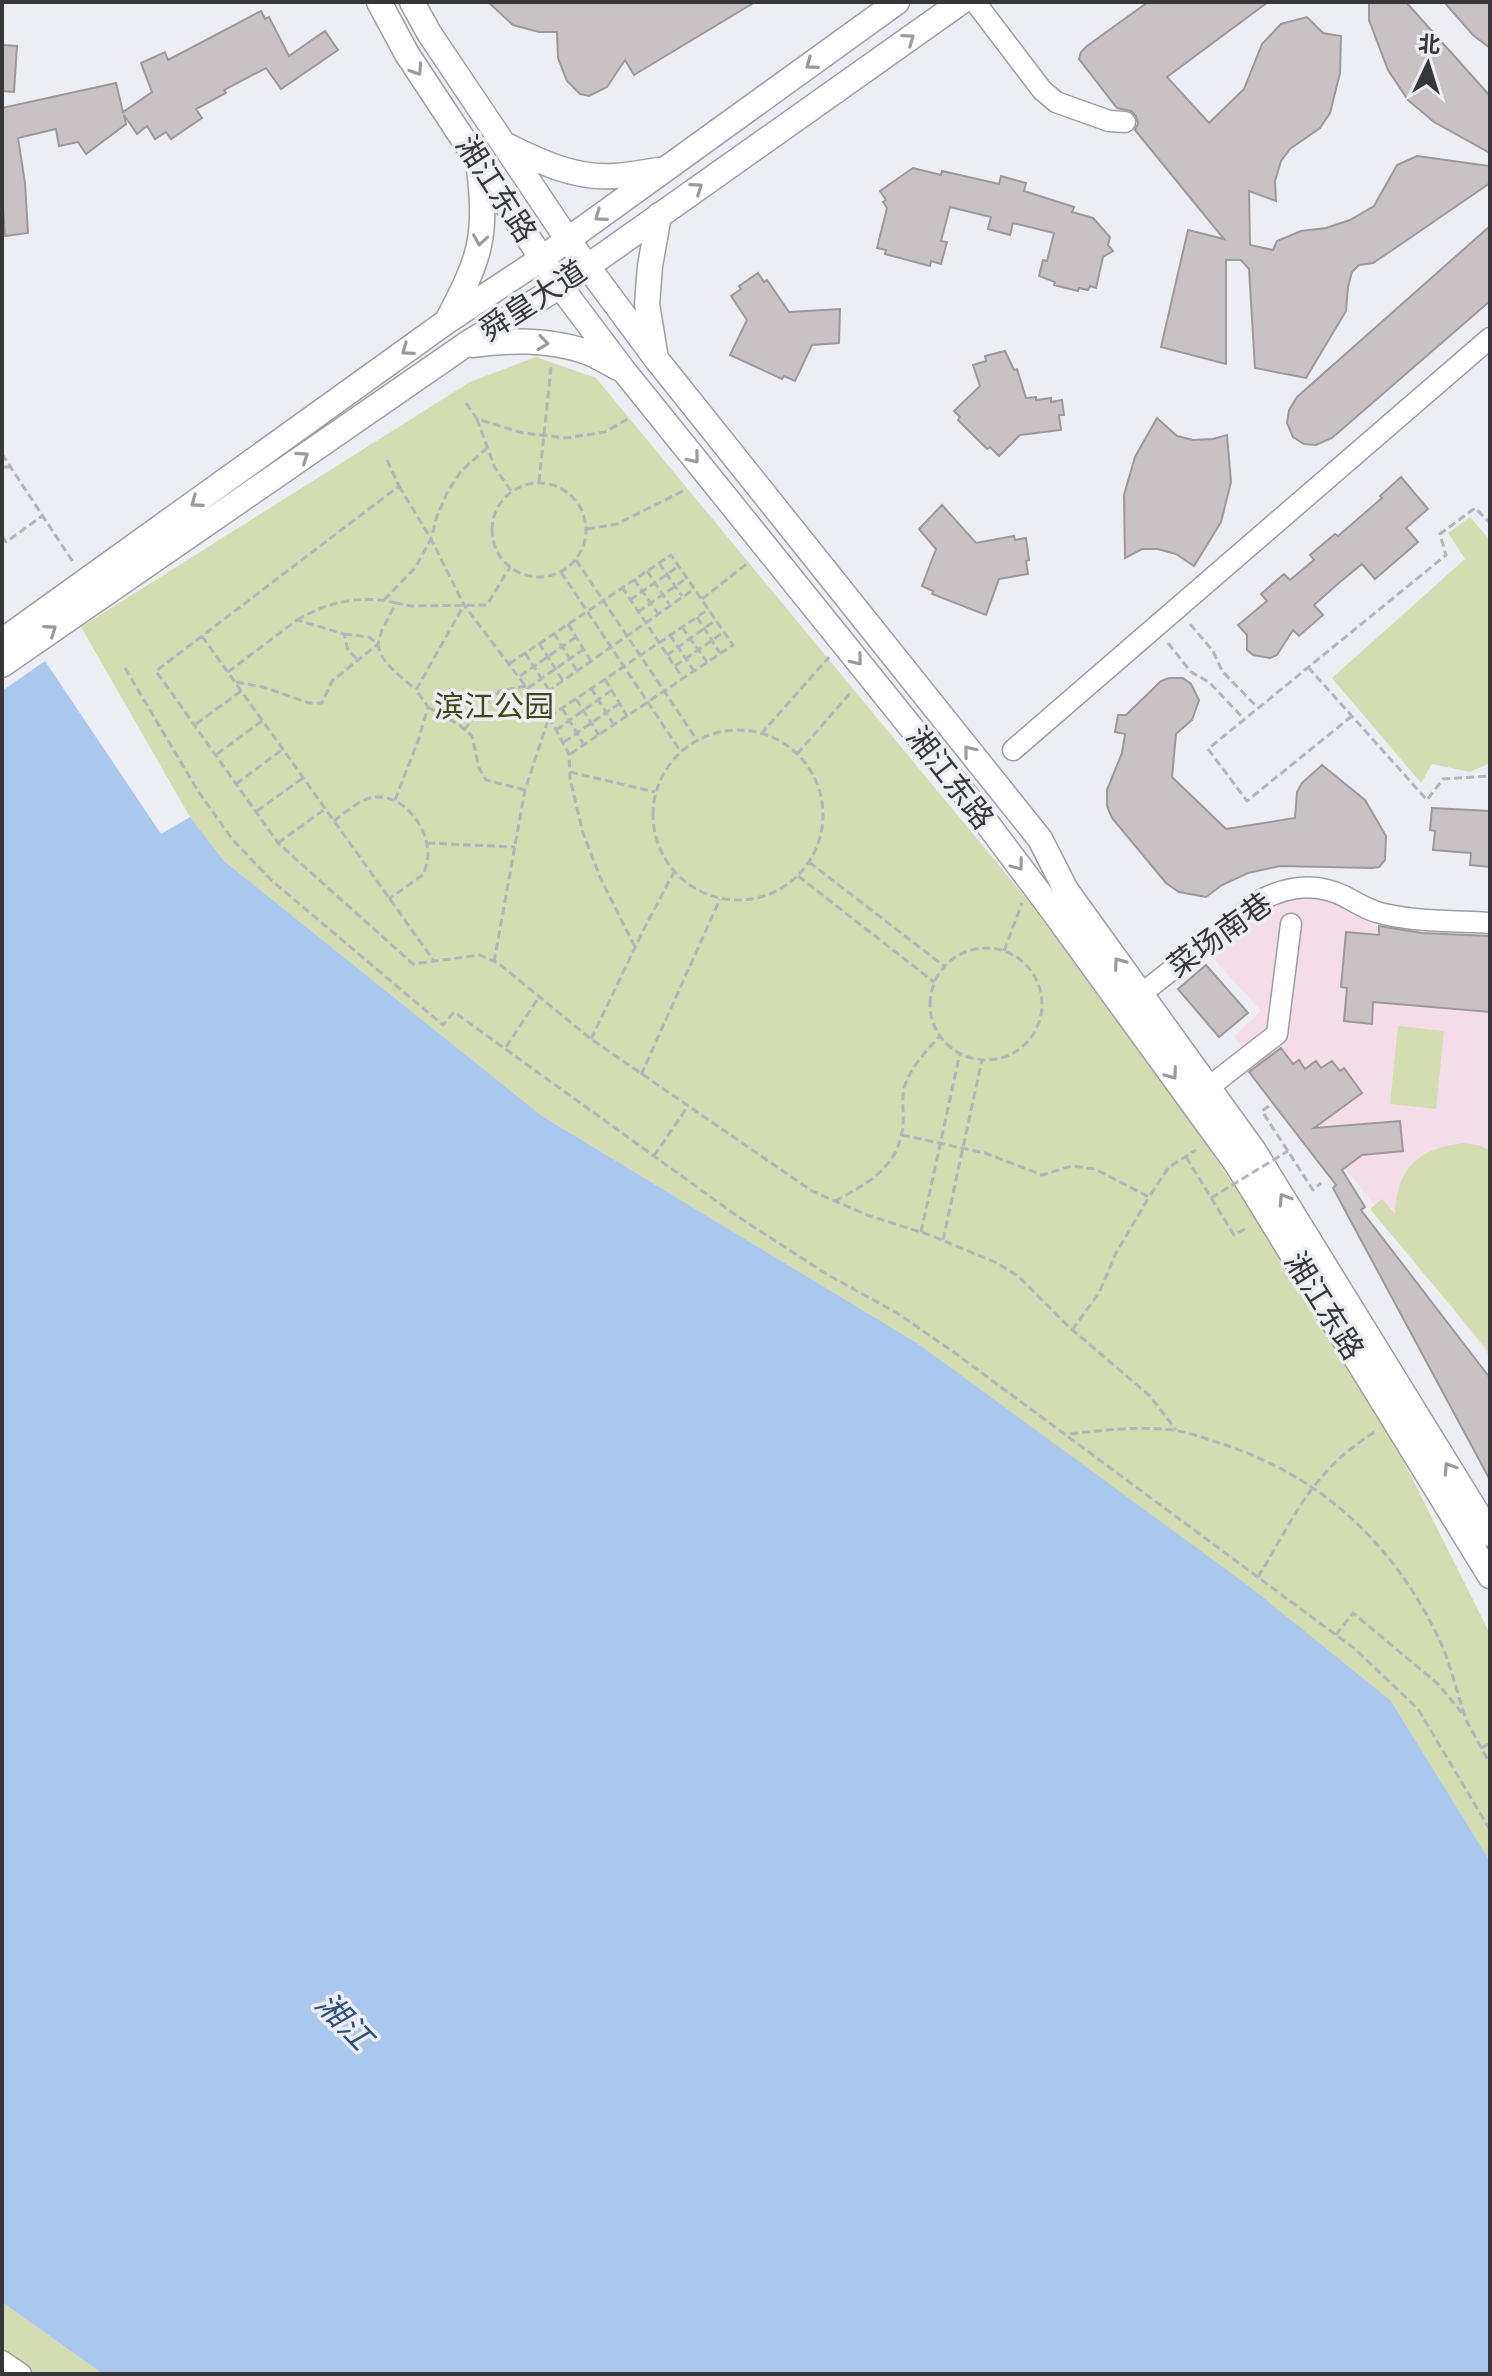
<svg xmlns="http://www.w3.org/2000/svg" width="1492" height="2376" font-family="'Titillium Web','Noto Sans SC',sans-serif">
  <rect width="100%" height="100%" fill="#edeef4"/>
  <path fill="#f4dde9" d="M1305 893 1334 900 1379 929 1389 960 1490 969V1357L1357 1183 1234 1037 1261 1011 1207 952 1277 899Z"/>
  <path fill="#d4dcb1" d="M536 357 596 378 1031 904 1165 1083 1251 1211 1397 1448 1490 1634V1861L1391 1701 917 1343 542 1116 224 861 190 817 81 627 470 382Z
    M1470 517 1490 540V763L1470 772 1432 764 1421 783 1332 678 1465 559 1448 533Z
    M1398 1026 1444 1031 1436 1109 1390 1104Z
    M1463 1143 1478 1145 1490 1150V1353L1370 1209 1382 1199 1395 1214C1397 1167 1418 1149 1463 1143Z
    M2 2302 103 2374H2Z"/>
  <path fill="#aac7ed" d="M45 661 161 834 190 817 224 861 542 1116 917 1343 1250 1587 1391 1701 1490 1861V2374H103L2 2302V691Z"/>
  <path fill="#c8c2c5" stroke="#9d989a" stroke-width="2" d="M488 2H755L634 75 625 60 607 87 589 96 580 94 567 81 558 58 557 32H539L513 25Z
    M1148 2H1268L1167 77 1209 123 1244 89 1262 44 1281 24 1307 17 1323 33 1341 36 1340 73 1330 113 1320 128 1290 149 1281 161 1275 181 1276 201 1249 191 1250 245 1273 250 1277 241 1301 231 1326 228 1350 220 1374 206 1397 165 1417 156 1490 166V183L1391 251 1373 263 1359 265 1352 272 1348 287 1346 311 1306 378 1255 368 1249 269 1241 260H1226V364L1161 347 1188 230 1224 239 1135 130 1138 124 1136 116 1131 111 1117 108 1079 59 1081 52 1087 46Z
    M1369 2H1406L1490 96V153L1434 122 1408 100 1388 70 1369 20Z
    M1444 2H1490V48L1473 35Z
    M261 11 265 19 269 17 289 56 325 31 338 50 281 89 266 68 224 90 226 93 196 109 202 118 171 139 166 132 155 139 147 126 137 134 124 115 126 124 86 154 78 142 59 146 56 129 18 138 25 183 28 233 5 236 2 193V108L116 83 123 112 152 92 141 63 165 52 168 60Z
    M2 45 17 46 14 92 2 91Z
    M913 168 941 175 942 171 999 184 1001 176 1026 183 1024 191 1074 207 1072 212 1093 218 1110 237 1108 245 1113 251 1103 257 1096 288 1090 286 1088 290 1079 288 1078 291 1054 285 1055 282 1039 276 1043 260 1047 261 1054 233 1013 223 1010 235 988 229 991 217 950 207 941 241 947 242 941 264 931 261 930 266 885 254 886 250 877 248 887 208 883 202 886 200 880 191Z
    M1490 226V301L1332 438 1316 445 1304 444 1293 437 1287 423 1289 410 1297 397Z
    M758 273 764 282 767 280 789 312 840 309 839 343 812 345 795 381 784 376 782 379 730 355 747 320 731 296 741 289 739 286Z
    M1005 351 1014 370 1017 369 1026 398 1036 397V400L1051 398V402L1062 400 1064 415H1059L1061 430 1020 435 999 456 990 447 987 449 958 420 960 417 954 411 980 386 973 365 986 361 985 356Z
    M1157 418 1177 436 1193 440 1213 439 1227 435 1231 482 1221 522 1194 566 1176 554 1158 549H1142L1125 558 1124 495 1135 457Z
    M1401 477 1428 509 1406 528 1418 542 1375 579 1362 564 1340 582 1314 605 1323 615 1299 636 1293 630 1277 655 1270 658 1253 655 1247 650V635L1238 625 1267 601 1261 594 1284 574 1290 580 1314 560 1310 555 1335 534 1338 536 1382 498 1380 496Z
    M942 505 976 543 1014 536 1015 540 1026 538 1029 560 1026 561 1028 574 999 579 986 615 932 594 933 591 922 586 936 549 919 529Z
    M1169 678H1183L1191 684 1199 700 1192 720 1176 734 1172 777 1226 829 1295 818 1297 792 1302 783 1322 765 1365 800 1386 836 1385 860 1379 867 1372 868 1280 866 1248 873 1222 885 1206 897 1179 892 1166 883 1112 818 1107 806V790L1122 753 1125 734 1115 732 1118 715H1126L1161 681Z
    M1432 808 1490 811V867L1470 865 1471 853 1433 850 1435 831 1430 830Z
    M1379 926 1422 933 1490 936V1012L1373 1002 1372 1024 1344 1021 1347 988 1341 987 1346 932 1379 935Z
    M1206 965 1248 1013 1219 1037 1178 989Z
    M1281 1048 1293 1064 1299 1060 1305 1069 1316 1061 1321 1068 1332 1061 1340 1071 1344 1068 1362 1093 1314 1128 1400 1121 1403 1151 1362 1155 1342 1170 1365 1207 1361 1210 1490 1378V1480L1333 1188 1336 1185 1249 1072Z"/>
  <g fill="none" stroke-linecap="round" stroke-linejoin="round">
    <defs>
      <path id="minor" d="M975 2 1042 90 1056 102 1109 121 1125 122
        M1013 750 1490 338
        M1141 994 1261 900C1288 886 1315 882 1344 896 1357 903 1369 911 1384 914 1418 922 1455 921 1490 923
        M1209 1087 1277 1034 1291 924
        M2 2361 21 2374"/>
      <path id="major" d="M379 2 407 54 560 286 624 371 968 798 1053 911 1236 1163 1490 1576
        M412 2 429 33 568 240 657 360 1040 839 1066 890 1254 1151 1490 1534
        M506 145C540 162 576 179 615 176 630 175 645 172 659 170
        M447 321C479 260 488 238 479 169
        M472 345C510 340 547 339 584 351 596 355 607 362 618 368
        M655 353 647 304 650 266 659 215
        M2 641 446 322 541 259 897 2
        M2 665 465 345 560 286 961 2"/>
    </defs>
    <use href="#minor" stroke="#9c9ea3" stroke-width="23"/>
    <use href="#major" stroke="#9c9ea3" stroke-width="27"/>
    <path stroke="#b4b5ba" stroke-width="3" stroke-dasharray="8 4" stroke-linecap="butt" d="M466 403 477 419 523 433 566 438 605 432 631 417
      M477 419 495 468 511 491
      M2 454 73 562
      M387 460 399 486 156 671 278 843 413 964 480 955 498 963 591 1039 812 1191 867 1215 930 1235 997 1263 1018 1276 1068 1326 1150 1396 1176 1430
      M2 467H11
      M539 482 551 367
      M492 530a47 47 0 1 1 94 0a47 47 0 1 1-94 0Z
      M399 486 431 539 464 605 549 717 569 754 570 779 583 833 600 877 635 947
      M587 529 617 524 683 491
      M2 536 6 542 42 516
      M576 560 697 740
      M659 563 682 596
      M647 571 669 604
      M561 572 681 752
      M634 579 658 614
      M622 587 682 677
      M702 599 749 562
      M384 600 415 568 431 539 437 516 448 491 461 471 487 448
      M630 600 679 566
      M638 612 687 578
      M697 617 720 653
      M297 620C327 602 362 594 396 603
      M568 624 591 661
      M1190 624 1213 651 1222 671 1257 707
      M682 627 707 662
      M554 633 577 671
      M344 634 369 637 378 644C380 663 401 676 415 689
      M670 635 694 671
      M202 636 434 961
      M539 643 563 681
      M1168 643 1191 672 1209 682 1244 719
      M525 653 549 690
      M667 655 716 620
      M509 664 671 555 733 645 570 754
      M675 666 724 632
      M1308 667 1427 800 1443 779 1490 776
      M125 668 198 791 232 839 271 880 443 1025 454 1012 740 1218 828 1275 897 1313 955 1353 1355 1649 1418 1709 1490 1830
      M228 672 297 620 344 634 348 650 358 660
      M520 676 576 637
      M605 679 627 716
      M236 682 263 687 309 703H322L332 681 378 644 382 630 396 603 411 606 487 605 510 567
      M528 688 584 649
      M591 688 614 725
      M537 699 694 589
      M576 699 599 735
      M428 707 458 724 472 736 479 768 486 780 525 790
      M562 708 584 745
      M1352 716 1247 801 1208 749 1446 555 1440 534 1475 508 1490 523
      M196 724 241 691
      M653 815a85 85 0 1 1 170 0a85 85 0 1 1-170 0Z
      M464 730 489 700 500 691 526 686
      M556 730 612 690
      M761 734 829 657
      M564 742 620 703
      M217 754 262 721
      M797 754 852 691
      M570 772 655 792
      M236 784 283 749
      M395 800 418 741 428 707 416 690 464 605
      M257 811 303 778
      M334 821C346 812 361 797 378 797 406 797 428 828 428 855 428 861 425 868 424 874L389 899
      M278 843 325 809
      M427 843 515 847
      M809 862 944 966
      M798 876 934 982
      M930 1004a56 56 0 1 1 112 0a56 56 0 1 1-112 0Z
      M1004 951 1022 903
      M494 962 525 790 549 717 709 609
      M591 1039 645 927 674 872
      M506 1047 539 997
      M641 1075 720 899
      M1269 1106 1262 1111 1313 1190 1321 1183
      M902 1135 985 1153 1042 1175 1072 1166 1095 1169 1149 1197 1169 1167 1196 1150
      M654 1156 688 1106
      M1186 1157 1234 1235 1245 1229
      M835 1201C865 1185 895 1170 902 1132 905 1118 901 1102 904 1088 910 1068 926 1051 940 1036
      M921 1232 960 1053
      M943 1240 982 1060
      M1072 1330 1099 1293 1116 1253 1149 1197
      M1070 1434C1104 1430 1138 1426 1172 1430 1188 1432 1204 1438 1219 1443 1318 1474 1391 1541 1436 1633 1450 1659 1456 1691 1466 1719
      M1258 1577C1280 1542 1299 1500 1328 1470 1342 1454 1360 1442 1377 1430
      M1336 1635 1353 1613 1438 1684 1462 1713
      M1466 1720 1490 1764
      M1481 1748 1490 1743"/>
    <use href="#minor" stroke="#fff" stroke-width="20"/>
    <use href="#major" stroke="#fff" stroke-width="24"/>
    <path stroke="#b4b5ba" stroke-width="3" stroke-dasharray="8 4" stroke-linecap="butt" d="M1211 1198 1288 1151"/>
  </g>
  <defs><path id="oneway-chevron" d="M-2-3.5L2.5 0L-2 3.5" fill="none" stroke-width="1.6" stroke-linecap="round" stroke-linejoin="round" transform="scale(2)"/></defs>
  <g stroke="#9b9b9c">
    <use href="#oneway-chevron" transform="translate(909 39) rotate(-35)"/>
    <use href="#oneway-chevron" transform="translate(811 64) rotate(144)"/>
    <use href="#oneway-chevron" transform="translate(417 70) rotate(57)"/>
    <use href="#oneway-chevron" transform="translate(697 188) rotate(-35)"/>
    <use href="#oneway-chevron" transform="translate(600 216) rotate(144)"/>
    <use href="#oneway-chevron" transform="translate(480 240) rotate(99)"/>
    <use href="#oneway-chevron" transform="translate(543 343) rotate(8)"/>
    <use href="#oneway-chevron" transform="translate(407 350) rotate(144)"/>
    <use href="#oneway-chevron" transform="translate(303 457) rotate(-34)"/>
    <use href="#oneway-chevron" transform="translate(694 458) rotate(51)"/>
    <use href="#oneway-chevron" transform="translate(196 502) rotate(144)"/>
    <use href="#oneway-chevron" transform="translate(51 630) rotate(-35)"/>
    <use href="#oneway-chevron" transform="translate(857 660) rotate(51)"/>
    <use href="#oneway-chevron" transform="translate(969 751) rotate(-129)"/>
    <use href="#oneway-chevron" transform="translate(1018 865) rotate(53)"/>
    <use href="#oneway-chevron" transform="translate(1119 963) rotate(-126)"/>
    <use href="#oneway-chevron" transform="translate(1172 1074) rotate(54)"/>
    <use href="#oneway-chevron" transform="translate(1284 1199) rotate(-122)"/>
    <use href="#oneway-chevron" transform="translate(1449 1468) rotate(-122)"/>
  </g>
  <g text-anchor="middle" stroke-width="7" stroke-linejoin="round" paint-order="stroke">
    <g font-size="30" fill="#373739" stroke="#edeef4">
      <text transform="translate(496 189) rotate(57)" y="10">湘江东路</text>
      <text transform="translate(533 301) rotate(-33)" y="10">舜皇大道</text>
      <text transform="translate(950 778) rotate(52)" y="10">湘江东路</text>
      <text transform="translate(1220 935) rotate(-36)" y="10">菜场南巷</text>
      <text transform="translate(1324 1306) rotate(58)" y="10">湘江东路</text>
    </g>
    <g font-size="30" fill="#404713" stroke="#edeef4">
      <text x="494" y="717">滨江公园</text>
    </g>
    <g font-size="32" font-style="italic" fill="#2b5182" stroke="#edeef4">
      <text transform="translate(344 2021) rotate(46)" y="11">湘江</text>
    </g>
  </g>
  <rect width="1492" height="2376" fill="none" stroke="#373739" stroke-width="8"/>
  <g transform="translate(1428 64) rotate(4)" stroke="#edeef4" stroke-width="6" paint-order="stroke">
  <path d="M0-6L14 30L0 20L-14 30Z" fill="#373739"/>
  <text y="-12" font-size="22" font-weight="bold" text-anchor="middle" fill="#373739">北</text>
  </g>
</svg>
